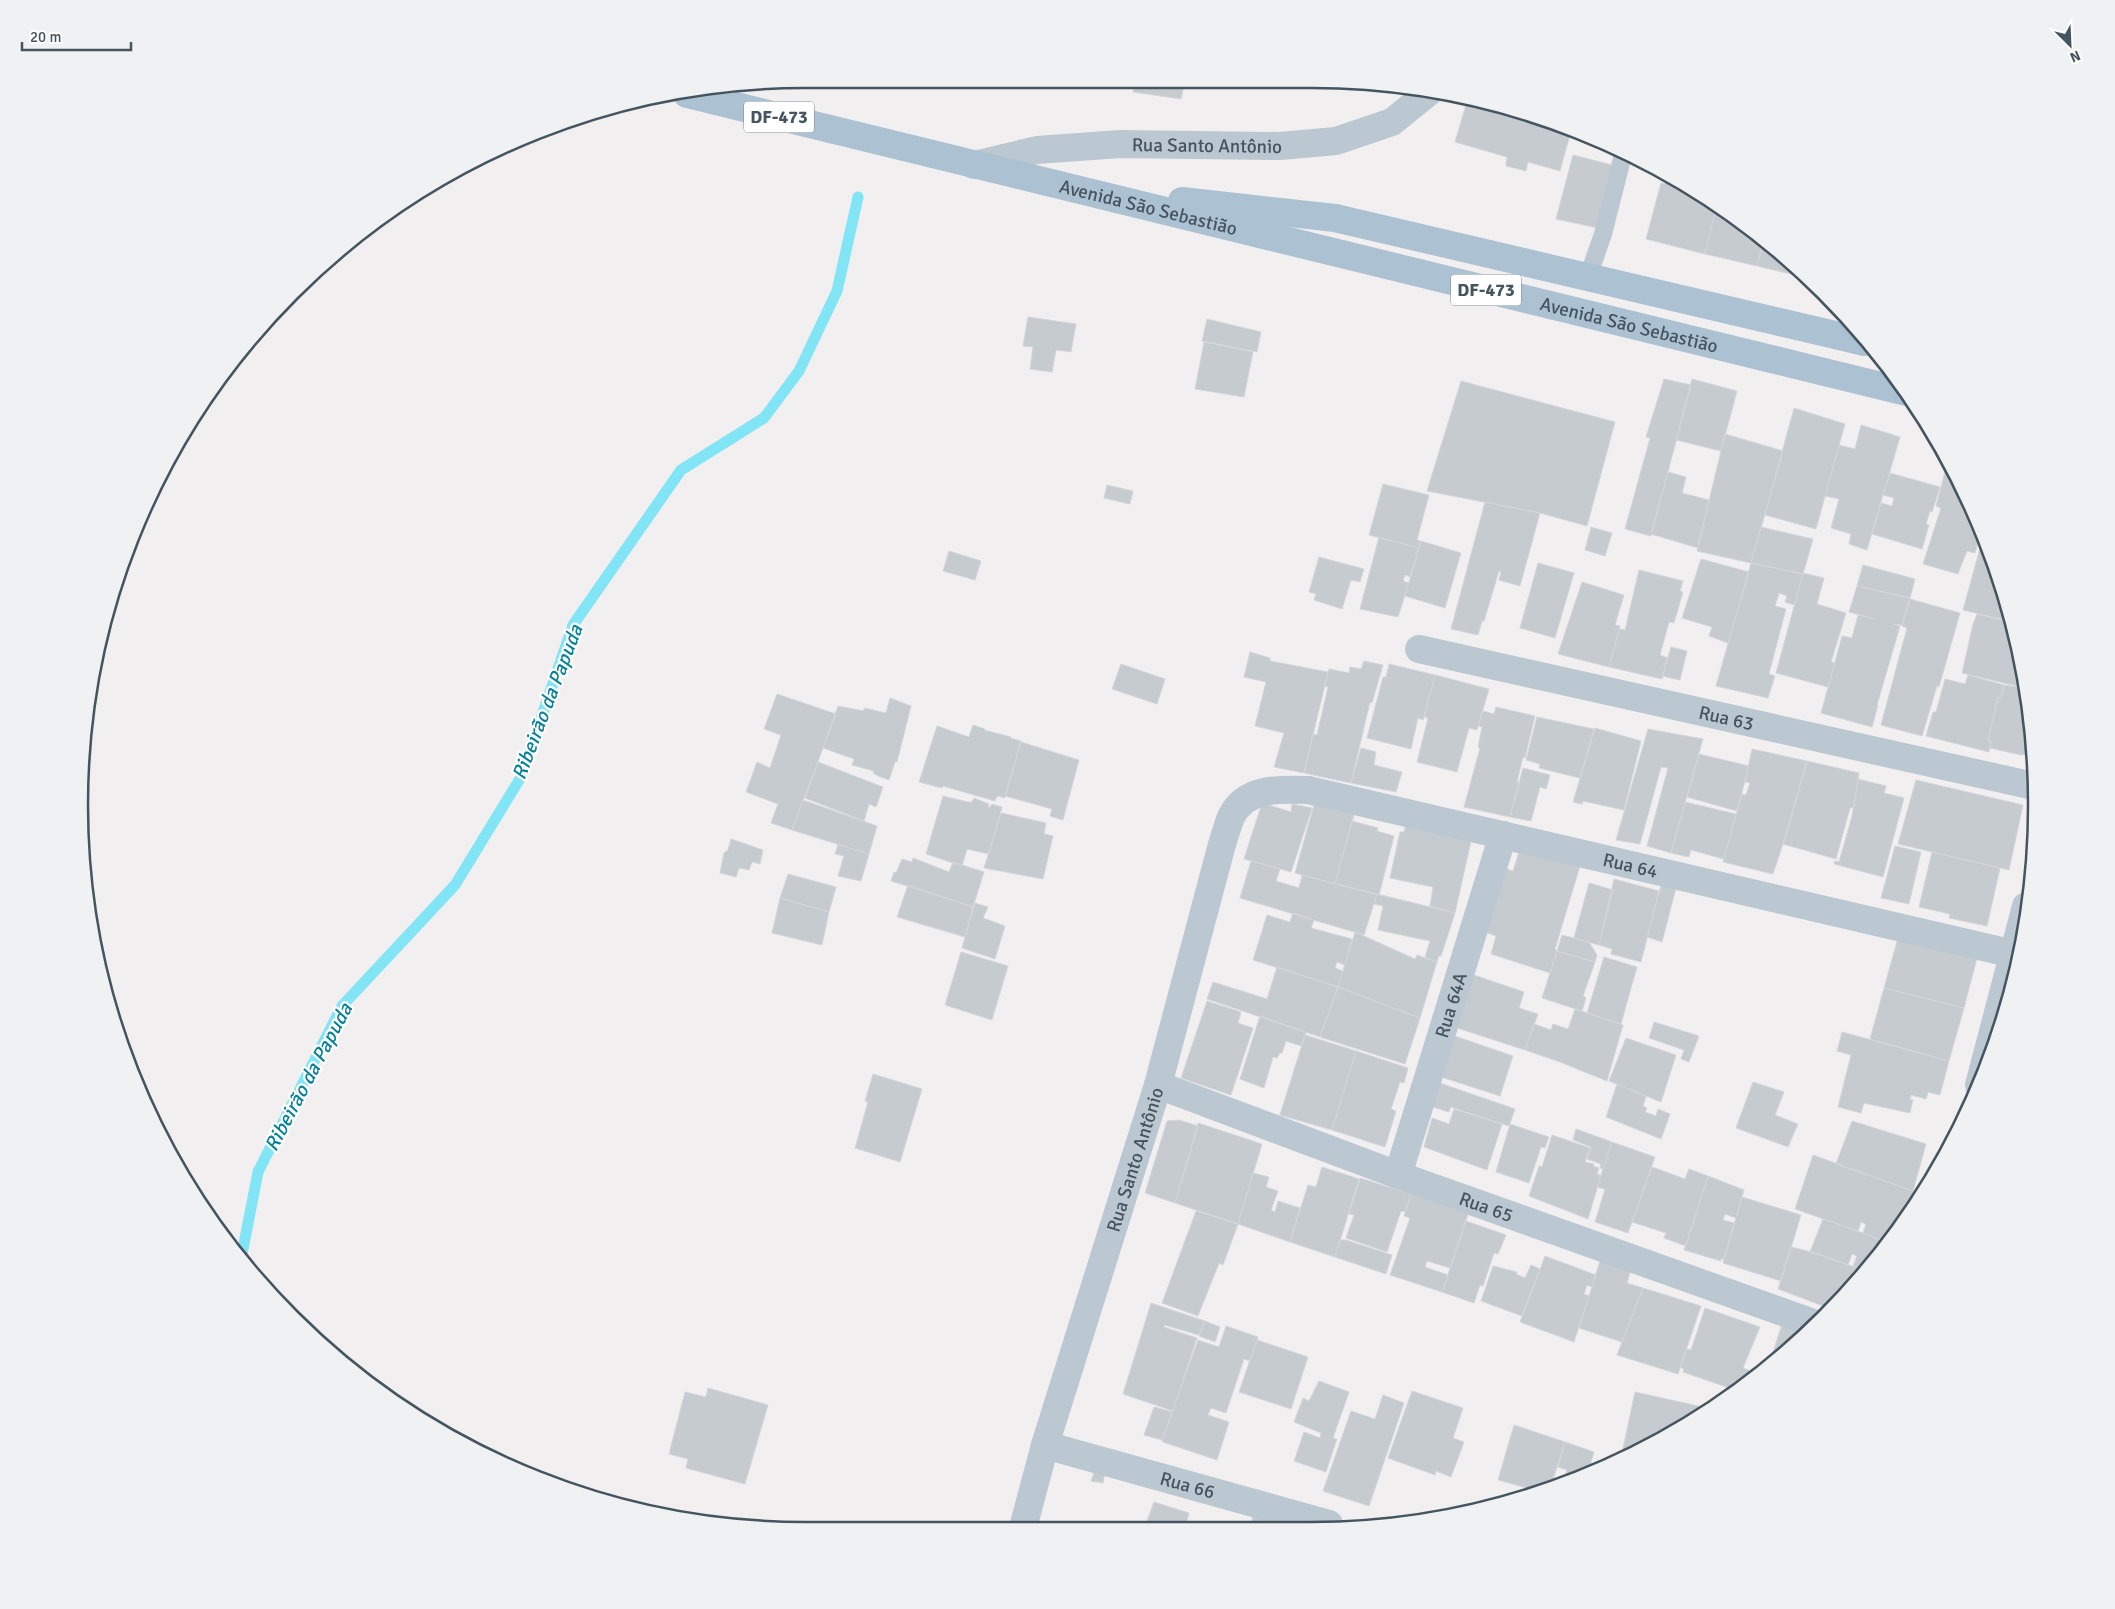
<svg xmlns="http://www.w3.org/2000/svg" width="2115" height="1609" font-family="Signika,sans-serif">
  <rect width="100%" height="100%" fill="#f2eff0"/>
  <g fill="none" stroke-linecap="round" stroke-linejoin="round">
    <path stroke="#81e5f6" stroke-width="11" d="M885 80V79
      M242 1254 258 1172 342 1006 455 885 521 777 573 625 681 470 764 418 799 371 837 291 858 197"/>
  </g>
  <path fill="#c6cbd0" stroke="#d3d6dc" d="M1134 80H1185L1181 99 1133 92Z
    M1468 98 1499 104 1571 131 1560 171 1528 162 1526 171 1506 166 1507 157 1455 142Z
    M1573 155 1612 165 1606 186 1613 188 1602 229 1556 219Z
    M1668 175 1717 204 1705 254 1646 239 1661 183 1665 184Z
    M1717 204 1763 241 1757 266 1705 254Z
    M1763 241 1808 278 1757 266Z
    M1028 317 1076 324 1071 352 1056 350 1052 372 1030 369 1033 347 1023 346Z
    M1207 319 1261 332 1257 352 1202 341Z
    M1204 342 1253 352 1244 397 1195 389Z
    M1664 379 1691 385 1651 536 1625 529 1650 438 1646 437Z
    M1692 379 1737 391 1721 451 1676 440Z
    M1461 381 1615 422 1587 526 1540 513 1427 491Z
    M1794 408 1845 424 1816 529 1765 515Z
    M1861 425 1900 437 1867 550 1849 544 1851 534 1831 528 1839 499 1825 496 1839 445 1855 449Z
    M1725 434 1783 451 1751 563 1697 551Z
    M1947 464 1982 529 1975 553 1967 551 1958 574 1923 564 1941 508 1936 506Z
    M1668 472 1686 477 1682 493 1709 500 1698 548 1651 534Z
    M1890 473 1940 487 1932 512 1930 511 1926 524 1929 525 1922 549 1872 534 1881 503 1892 506 1894 498 1883 495Z
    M1383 484 1429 495 1417 540 1421 541 1419 548 1369 535Z
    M1107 485 1133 491 1130 504 1104 498Z
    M1485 502 1540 513 1520 586 1499 580 1501 572 1499 571 1484 621H1482L1478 635 1451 629Z
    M1591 527 1612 533 1605 556 1585 550Z
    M1761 527 1813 539 1803 574 1751 563Z
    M1984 536 1988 550 1980 548Z
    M1379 537 1419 548 1410 577 1405 575 1403 581 1409 583 1398 617 1360 609Z
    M1421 541 1461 553 1445 608 1405 596Z
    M1980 548 1988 550 2009 618 2008 621 1963 610Z
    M949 551 981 561 975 580 943 571Z
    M1319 557 1364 569 1360 582 1351 580 1342 609 1314 600 1316 594 1309 592Z
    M1701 559 1749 572 1728 643 1709 636 1712 627 1682 618Z
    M1538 563 1574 573 1555 638 1520 628Z
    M1751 563 1803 574 1794 605 1785 602 1787 596 1779 593 1775 606 1786 609 1769 674 1775 676 1768 698 1716 686Z
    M1863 565 1915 579 1910 598 1857 586Z
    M1639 570 1683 581 1680 591 1683 592 1674 623 1669 622 1660 655 1668 658 1662 679 1609 667 1619 629 1625 630Z
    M1803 573 1824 578 1817 604 1846 613 1831 662 1835 663 1828 687 1776 673Z
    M1582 582 1624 595 1615 625 1620 626 1609 667 1558 654Z
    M1857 586 1910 598 1902 625 1893 624 1900 626 1877 705H1878L1872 727 1821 713 1842 636 1852 638 1858 615 1875 619 1849 612Z
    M1910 599 1960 613 1939 687 1937 686 1922 736 1881 725 1907 628 1902 626Z
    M1977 614 2010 622 2011 626 2009 632 2013 633 2022 663 2025 688 1962 673 1973 624Z
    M1671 647 1687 651 1680 680 1662 676Z
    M1250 652 1270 658V661L1328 672 1304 773 1274 767 1284 733 1255 726 1266 682 1244 677Z
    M1364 661 1383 665 1372 703 1370 702 1351 783 1304 773 1313 734 1317 735 1328 687 1324 686 1329 669 1349 673 1350 667 1361 669Z
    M1121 664 1165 679 1157 704 1112 689Z
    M1389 664 1435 675 1423 720 1418 718 1411 749 1367 738 1383 677H1386Z
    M1435 675 1489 689 1477 730 1469 728 1457 772 1417 762 1428 718 1424 717Z
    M1968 675 2004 685 2001 698 1998 697 1988 741 1991 742 1989 752 1926 736 1933 712H1936L1945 679 1965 684Z
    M2004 685 2025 688 2031 754 2021 755 1990 748 1991 742 1988 741 1998 697 2001 698Z
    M777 694 836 714 792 830 771 823 778 804 746 792 757 762 770 768 781 735 764 729Z
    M890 698 911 706 897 762H895L889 780 878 776 873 773 874 771 852 765 854 759 823 748 838 706 864 711V708L886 713Z
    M1496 707 1535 716 1525 758 1523 757 1517 782H1520L1510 817 1464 807 1480 748 1478 747 1482 727 1478 726 1483 711 1494 714Z
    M1537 717 1594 729 1580 778 1539 768 1540 764 1526 760Z
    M973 725 985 729 984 730 1011 737 1010 738 1021 741 1005 798 997 796 995 801 943 786 942 788 919 782 937 726 969 737Z
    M1595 728 1641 741 1624 810 1583 801 1582 804 1573 802Z
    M1648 729 1703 739 1671 853 1647 846 1668 768 1661 767 1640 844 1616 840Z
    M1021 742 1079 760 1063 820 1050 816 1052 809 1005 796Z
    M1361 748 1376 752 1374 765 1402 772 1396 792 1351 783Z
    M1752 749 1807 761 1789 826 1773 874 1723 862 1742 794 1746 795 1750 783 1745 782Z
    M1699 754 1749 766 1737 811 1687 797Z
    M1807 761 1859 773 1854 807 1850 808 1836 859 1783 844Z
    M818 762 883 787 876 807 869 804 864 821 805 798Z
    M1523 768 1550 775 1546 789 1540 787 1531 821 1510 817Z
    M1858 779 1886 786 1884 793 1904 798 1883 877 1834 864 1835 861 1839 862 1852 816Z
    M1916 780 2023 805 2009 870 1898 844Z
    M943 796 968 802H972L974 798 989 804 988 807H990L992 804 1002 807 989 854 967 849 962 866 926 854Z
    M803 800 877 826 869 854 792 830Z
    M1685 802 1736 814 1724 859 1691 850 1689 857 1671 853Z
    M1262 803 1291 812 1292 804 1312 808 1291 872 1244 859Z
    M1314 805 1354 815 1335 884 1295 873Z
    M1001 813 1046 823 1044 834 1053 836 1043 879 984 868Z
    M1352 821 1378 828 1377 831 1394 836 1379 895 1335 884Z
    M1406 824 1471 841 1455 913 1430 906 1433 887 1390 878 1400 832H1404Z
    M731 839 763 850 760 864 752 862 749 870 739 868 736 877 720 873 724 853 728 850Z
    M838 844 869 854 861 881 838 876 844 856 835 854Z
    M1895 846 1921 852 1909 904 1881 898Z
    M1519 852 1580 866 1555 949 1557 951 1550 973 1491 954 1496 936 1477 929 1496 865 1513 871Z
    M1932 852 2000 868 1987 926 1949 918 1950 914 1919 907Z
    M913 858 949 872 953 862 984 872 973 907 891 881 894 872 896 873 902 859 912 862Z
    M1251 861 1280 869 1276 881 1299 888 1302 875 1377 894 1364 935 1240 898Z
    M788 874 836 887 829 912 780 898Z
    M1614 879 1659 891 1641 962 1611 954 1612 949 1599 945Z
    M1589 883 1613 890 1599 945 1574 938Z
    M908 885 973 907 965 937 897 917Z
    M1661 885 1676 888 1662 942 1647 937Z
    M1377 894 1455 913 1441 956H1439L1437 962 1425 957 1430 941 1378 930 1383 906 1374 904Z
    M780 898 829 912 822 945 772 933Z
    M975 903 988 907 983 918 1005 926 995 959 962 948Z
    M1293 913 1314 920 1311 928 1352 939 1345 965 1337 962 1335 968 1343 971 1338 987 1253 960 1267 915 1290 922Z
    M1355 932 1415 959 1417 955 1437 962 1420 1018 1338 987Z
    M1562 935 1589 942 1597 955 1595 962 1557 951Z
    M1898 938 1977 958 1964 1008 1884 988Z
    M1557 951 1595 962 1583 996 1586 998 1582 1011 1542 998Z
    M961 952 1008 966 992 1020 945 1005Z
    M1604 957 1637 967 1621 1024 1587 1013Z
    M1277 967 1338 987 1320 1037 1207 999 1213 982 1267 999Z
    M1468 973 1524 992 1519 1008 1538 1014 1525 1050 1451 1026Z
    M1338 987 1420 1018 1405 1064 1320 1037Z
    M1884 988 1964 1008 1949 1061 1870 1039Z
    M1207 1001 1241 1012 1238 1023 1253 1028 1231 1095 1181 1078Z
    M1575 1009 1623 1025 1607 1081 1560 1062 1525 1050 1534 1024 1551 1030 1553 1024 1568 1029Z
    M1260 1016 1306 1032 1301 1046 1286 1041 1282 1053H1280L1277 1058 1273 1057 1264 1088 1240 1079Z
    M1654 1022 1699 1036 1689 1062 1681 1059 1684 1050 1649 1038Z
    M1842 1032 1949 1061 1940 1095 1928 1092 1926 1099 1911 1095 1910 1099 1913 1100 1910 1113 1864 1103 1861 1113 1838 1107 1851 1055 1837 1051Z
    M1446 1033 1513 1056 1500 1096 1432 1074Z
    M1305 1035 1356 1051 1332 1130 1280 1115Z
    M1626 1038 1676 1055 1661 1102 1609 1081Z
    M1356 1051 1408 1068 1404 1083 1400 1082 1391 1109 1396 1111 1385 1147 1332 1130Z
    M873 1074 922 1089 900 1162 855 1148 868 1102 865 1101Z
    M1431 1080 1515 1109 1509 1126 1451 1107 1449 1112 1429 1106Z
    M1753 1082 1784 1092 1775 1115 1798 1124 1788 1147 1736 1128Z
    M1617 1084 1646 1096 1643 1106 1647 1108 1645 1112 1656 1116 1658 1109 1670 1114 1661 1139 1606 1117Z
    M1454 1109 1502 1124 1487 1170 1424 1147 1432 1118 1449 1124Z
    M1179 1120 1198 1126 1175 1203 1145 1193 1167 1121Z
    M1852 1121 1926 1144 1913 1191 1836 1164Z
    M1198 1123 1262 1144 1238 1224 1175 1203Z
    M1510 1124 1549 1137 1545 1148 1541 1147 1529 1183 1496 1172Z
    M1576 1129 1612 1142 1603 1169 1600 1168 1601 1164 1587 1159 1591 1147 1573 1140Z
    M1552 1135 1590 1148 1585 1162 1594 1164 1593 1166 1599 1168 1597 1174 1601 1175 1588 1219 1529 1196 1539 1166 1542 1167Z
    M1612 1142 1655 1157 1628 1233 1595 1222 1605 1189 1597 1187Z
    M1813 1155 1913 1191 1906 1217 1886 1242 1863 1233 1866 1224 1861 1222 1858 1231 1795 1209Z
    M1322 1167 1359 1179 1335 1257 1290 1242 1308 1185 1316 1187Z
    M1652 1167 1685 1179 1689 1169 1708 1176 1686 1246 1664 1238 1666 1233 1632 1222Z
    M1253 1173 1269 1177 1266 1187 1278 1191 1271 1210 1275 1212 1278 1201 1300 1208 1290 1242 1238 1224Z
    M1708 1176 1744 1190 1736 1218 1725 1214 1723 1220 1734 1223 1724 1259H1721V1261L1684 1250Z
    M1360 1178 1411 1194 1406 1212 1401 1211 1387 1252 1346 1238 1354 1215 1349 1214Z
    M1411 1194 1468 1214 1450 1268 1427 1261 1425 1267 1448 1275 1442 1292 1390 1275 1410 1218 1404 1216Z
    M1742 1197 1801 1215 1781 1281 1723 1263Z
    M1196 1211 1238 1224 1223 1265 1219 1263 1198 1316 1162 1303Z
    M1823 1219 1863 1233 1886 1242 1863 1270 1853 1266 1857 1256 1852 1254 1848 1265 1810 1252Z
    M1466 1221 1506 1235 1498 1254 1494 1253 1483 1286 1480 1285 1474 1303 1442 1292Z
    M1340 1240H1346L1392 1255 1386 1274 1335 1257Z
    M1791 1247 1812 1252 1863 1270 1831 1309 1778 1289Z
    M1545 1256 1596 1275 1592 1287 1587 1285 1584 1294 1589 1296 1574 1342 1520 1322Z
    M1600 1261 1630 1272 1627 1283 1643 1288 1622 1342 1579 1328Z
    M1531 1265 1540 1269 1522 1316 1481 1301 1493 1266 1517 1272 1516 1274 1525 1278Z
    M1643 1288 1701 1306 1678 1374 1617 1355Z
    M1151 1303 1205 1321 1199 1335 1164 1325V1327L1197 1338 1173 1411 1123 1394Z
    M1705 1308 1760 1327 1743 1368 1756 1373 1735 1390 1683 1372 1684 1369 1680 1367 1686 1349 1691 1350Z
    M1205 1321 1220 1327 1215 1342 1199 1336Z
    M1782 1324 1805 1333 1770 1362Z
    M1226 1326 1258 1337 1250 1361 1244 1359 1226 1413 1211 1408 1208 1415 1229 1422 1217 1460 1163 1442 1162 1440 1198 1340 1219 1347Z
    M1257 1340 1308 1357 1291 1409 1239 1392Z
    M1319 1381 1349 1392 1333 1438 1337 1439 1326 1472 1294 1461 1304 1432 1320 1438 1321 1433 1294 1422 1303 1398 1309 1401Z
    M708 1388 768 1405 745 1484 686 1468 688 1459 669 1454 685 1392 706 1397Z
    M1412 1391 1463 1408 1453 1438 1464 1442 1451 1477 1436 1471 1435 1475 1388 1458Z
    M1635 1392 1712 1409 1622 1453Z
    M1383 1395 1404 1403 1369 1506 1323 1491 1351 1411 1375 1419Z
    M1154 1407 1173 1412 1162 1440 1144 1435Z
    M1514 1425 1565 1442 1550 1489 1541 1492 1498 1480Z
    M1565 1442 1594 1452 1589 1469 1563 1482 1567 1470 1558 1467Z
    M1095 1470 1105 1472 1103 1483 1091 1481Z
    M1154 1502 1189 1513 1186 1524H1146Z
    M1254 1513 1300 1524H1251Z"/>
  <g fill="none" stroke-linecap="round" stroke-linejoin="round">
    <path stroke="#bcc8d1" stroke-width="18" d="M1588 277 1603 234 1624 151"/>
    <g stroke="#bcc8d1" stroke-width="28">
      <path id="s1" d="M974 165 1037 150 1120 144 1280 146 1336 141 1392 122 1429 92"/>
      <path id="s2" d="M1419 649 2034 786"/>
      <path id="s3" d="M1158 1085 1398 1175 1816 1324"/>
      <path id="s4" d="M1398 1175 1503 835"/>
      <path id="s5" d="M1045 1445 1329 1524"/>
      <path id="s6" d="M1024 1524 1045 1445 1158 1085 1221 848C1224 838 1227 827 1231 817 1245 787 1280 789 1308 790L2014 954"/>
    </g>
    <path stroke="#bcc8d1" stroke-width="28" d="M1979 1085 2026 906"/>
    <g stroke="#acc1d2" stroke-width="28">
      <path id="s7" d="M687 94 1906 392"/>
      <path d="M1182 201 1335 218 1865 342"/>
    </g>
  </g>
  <g text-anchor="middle" stroke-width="4.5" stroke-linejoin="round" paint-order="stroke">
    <g fill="#fff" stroke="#7d8890" stroke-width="1">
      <rect x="744" y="101.5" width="70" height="31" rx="4"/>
      <rect x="1451" y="274.5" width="70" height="31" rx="4"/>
    </g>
    <g font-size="18" font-weight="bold" fill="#455560">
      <text x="779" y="123">DF-473</text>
      <text x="1486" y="296">DF-473</text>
    </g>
    <g font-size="19" fill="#455560" stroke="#fff">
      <text dy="7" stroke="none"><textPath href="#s1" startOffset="235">Rua Santo Antônio</textPath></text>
      <text dy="7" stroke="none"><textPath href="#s7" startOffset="475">Avenida São Sebastião</textPath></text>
      <text dy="7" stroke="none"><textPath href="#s7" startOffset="970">Avenida São Sebastião</textPath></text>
      <text dy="7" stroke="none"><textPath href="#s2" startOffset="315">Rua 63</textPath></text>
      <text dy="7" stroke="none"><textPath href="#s6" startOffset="1155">Rua 64</textPath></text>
      <text dy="7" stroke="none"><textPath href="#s4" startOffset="178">Rua 64A</textPath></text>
      <text dy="7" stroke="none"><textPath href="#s6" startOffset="381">Rua Santo Antônio</textPath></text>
      <text dy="7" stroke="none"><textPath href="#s3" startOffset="350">Rua 65</textPath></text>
      <text dy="7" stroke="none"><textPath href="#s5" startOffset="148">Rua 66</textPath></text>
    </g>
    <g font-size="20" font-style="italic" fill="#038197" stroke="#fff">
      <text transform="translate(547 702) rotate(-69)" y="7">Ribeirão da Papuda</text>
      <text transform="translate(308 1077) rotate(-62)" y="7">Ribeirão da Papuda</text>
    </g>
  </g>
  <path d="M0 0H2115V1609H0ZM805 88H1311A717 717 0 0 1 2028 805V805A717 717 0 0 1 1311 1522H805A717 717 0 0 1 88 805V805A717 717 0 0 1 805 88Z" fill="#f0f1f2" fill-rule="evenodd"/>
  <path fill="none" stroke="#455560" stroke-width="2.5" d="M805 88H1311A717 717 0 0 1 2028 805V805A717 717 0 0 1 1311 1522H805A717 717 0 0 1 88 805V805A717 717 0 0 1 805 88Z"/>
  <g transform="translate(2070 45) rotate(156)" stroke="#ffffff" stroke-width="4" paint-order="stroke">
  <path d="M0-4L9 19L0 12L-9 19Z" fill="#455560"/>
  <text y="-8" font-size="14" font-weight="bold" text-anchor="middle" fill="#455560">N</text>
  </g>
  <path d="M22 42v8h109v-8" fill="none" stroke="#455560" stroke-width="2.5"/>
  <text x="30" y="42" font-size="15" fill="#455560" stroke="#ffffff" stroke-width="4" paint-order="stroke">20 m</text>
</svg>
